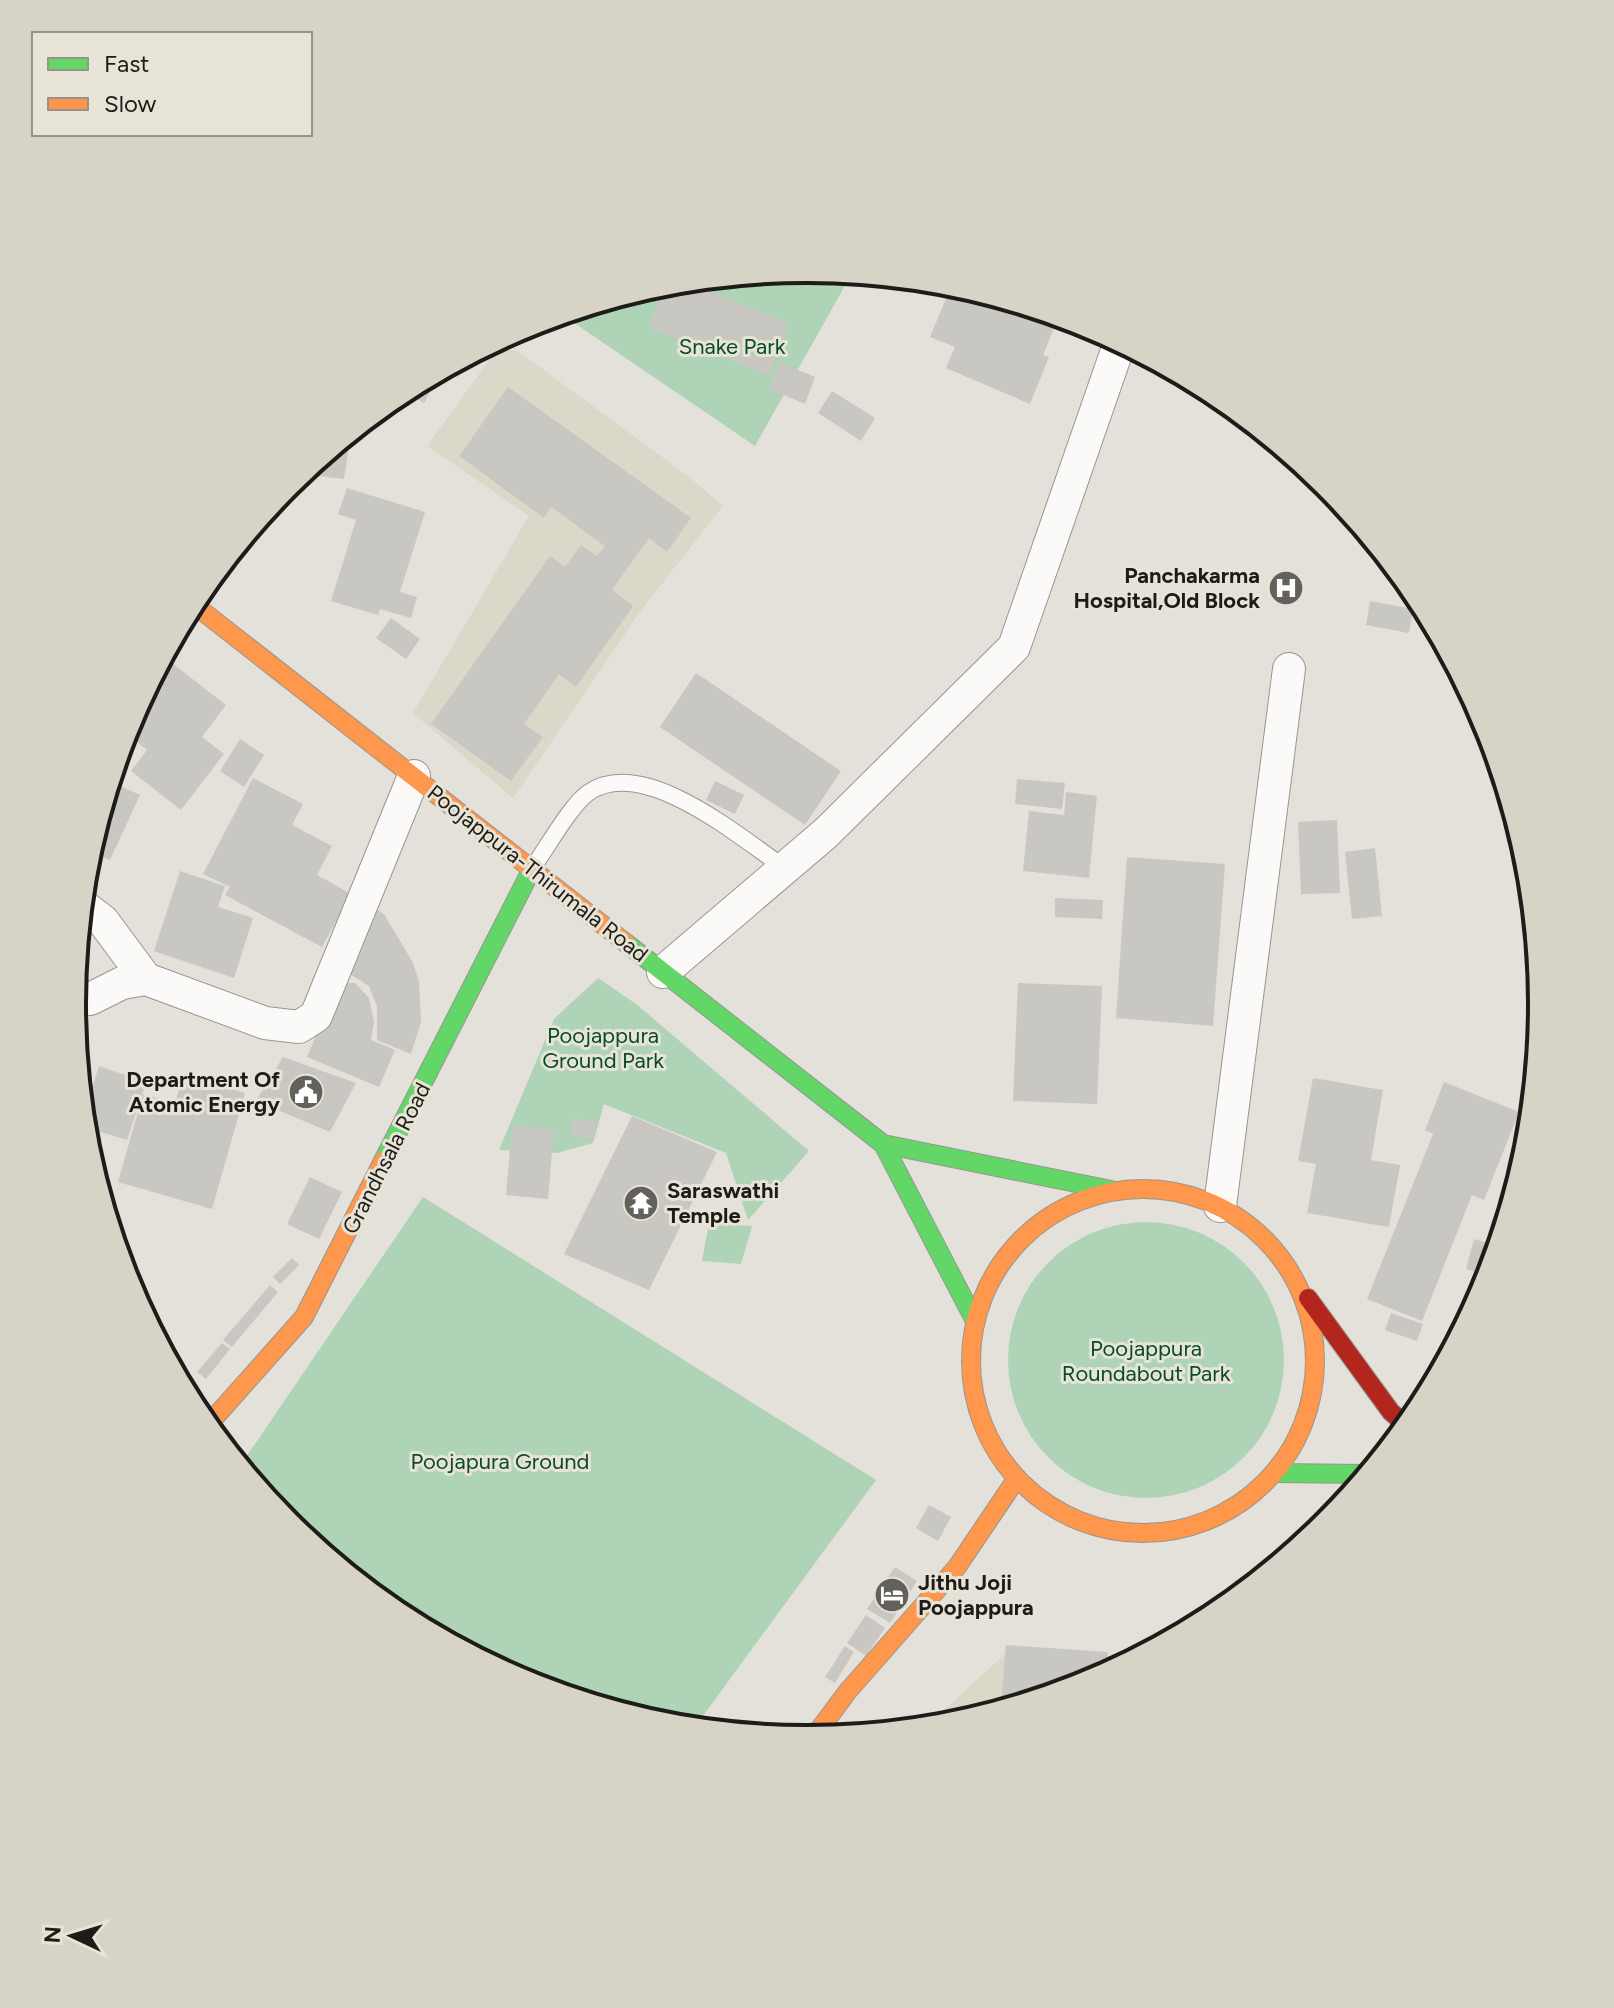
<svg xmlns="http://www.w3.org/2000/svg" width="1614" height="2008" font-family="Figtree,sans-serif">
  <rect width="100%" height="100%" fill="#e3e1da"/>
  <path fill="#dbd7c9" d="M498 348 518 351 688 476 723 506 642 609 513 798 413 713 529 516 427 446Z
    M1014 1646 1081 1685 950 1725 925 1727Z"/>
  <path fill="#afd3b6" d="M807 269 852 273 755 446 561 314 664 283Z
    M598 978 636 1004 809 1151 748 1220 726 1153 604 1104 593 1143 557 1153 499 1150 554 1019Z
    M423 1197 876 1480 694 1728 663 1725 525 1683 398 1615 287 1523 240 1466Z
    M1008 1360a138 138 0 1 1 276 0a138 138 0 1 1-276 0Z
    M709 1223 752 1226 741 1264 702 1261Z"/>
  <path fill="#c8c7c1" d="M683 281 789 323 769 375 649 328 666 283Z
    M952 284 1059 316 1043 355 1049 357 1030 404 946 368 955 347 930 337Z
    M779 362 815 377 805 404 769 389Z
    M443 369 424 403 403 391 406 389Z
    M508 387 691 518 667 552 649 538 612 590 633 606 576 687 559 674 524 724 543 737 511 781 431 724 550 556 565 567 581 545 597 556 605 546 551 507 544 518 459 456Z
    M832 391 875 418 861 441 818 413Z
    M351 432 344 479 300 474 309 466Z
    M347 488 425 512 400 592 417 597 411 618 380 609 378 615 331 601 356 520 338 514Z
    M1370 601 1413 609 1409 633 1366 625Z
    M391 618 420 639 406 659 376 638Z
    M163 656 226 705 202 737 224 754 181 810 131 771 147 750 125 732Z
    M696 673 841 771 805 825 660 727Z
    M240 739 264 755 244 787 220 771Z
    M253 778 303 804 292 825 332 846 317 875 351 894 322 947 225 895 230 887 203 874Z
    M1017 779 1065 783 1062 809 1015 804Z
    M715 781 744 795 735 814 706 800Z
    M114 783 140 795 110 860 89 851Z
    M1066 792 1097 796 1089 878 1023 871 1029 811 1064 815Z
    M1337 820 1340 893 1301 894 1298 822Z
    M1375 848 1382 916 1352 919 1345 852Z
    M1127 857 1225 864 1213 1026 1116 1018Z
    M180 871 225 886 218 907 253 918 234 978 154 951Z
    M1055 898 1103 900 1102 919 1055 917Z
    M368 905 384 914 412 961 419 981 421 1022 411 1054 377 1040V1006L369 986 342 969Z
    M338 983H355L369 998 374 1022 371 1040 395 1050 379 1087 307 1057Z
    M1018 983 1102 986 1097 1104 1013 1101Z
    M283 1057 356 1083 330 1132 256 1101Z
    M99 1066 146 1082 127 1140 84 1127 83 1117Z
    M184 1075 245 1093 212 1209 118 1182 143 1094 175 1103Z
    M1313 1078 1383 1090 1371 1160 1400 1165 1389 1227 1307 1213 1316 1164 1298 1161Z
    M1444 1082 1519 1112 1484 1200 1472 1195 1422 1321 1367 1299 1433 1134 1425 1130Z
    M632 1116 717 1152 649 1290 564 1254Z
    M573 1118 596 1121 594 1139 570 1135Z
    M512 1126 554 1130 548 1199 506 1195Z
    M310 1177 342 1192 319 1239 287 1224Z
    M1474 1239 1490 1244 1482 1274 1466 1269Z
    M292 1258 299 1265 280 1284 273 1277Z
    M270 1285 278 1292 232 1347 223 1340Z
    M137 1302 155 1306 151 1329Z
    M1391 1313 1423 1324 1417 1341 1385 1330Z
    M222 1343 230 1349 206 1379 197 1372Z
    M929 1505 951 1517 938 1541 916 1528Z
    M895 1567 917 1581 890 1623 867 1609Z
    M866 1615 885 1628 866 1656 847 1643Z
    M1006 1645 1108 1652 1106 1673 1088 1683 1001 1709Z
    M845 1646 854 1652 835 1683 825 1677Z"/>
  <g fill="none" stroke-linecap="round" stroke-linejoin="round">
    <defs>
      <path id="lane" d="M533 867C547 848 570 806 588 793 643 754 739 837 785 868"/>
      <path id="street" d="M82 905 103 921 146 979
        M663 972 826 833 1014 647 1120 342
        M90 999 122 983 146 979 265 1023 299 1027 316 1016 414 776
        M1220 1206 1289 669"/>
      <path id="fast" d="M626 943 883 1144 975 1321
        M883 1144 1111 1190
        M383 1161 532 869
        M1275 1473 1367 1474"/>
      <path id="slow" d="M192 603 626 943
        M971 1361a172 172 0 1 1 344 0a172 172 0 1 1-344 0Z
        M207 1426 304 1317 383 1161
        M813 1738 848 1691 957 1567 1017 1478"/>
      <path id="jam" d="M1308 1298 1391 1412 1407 1426"/>
    </defs>
    <use href="#lane" stroke="#979691" stroke-width="18"/>
    <use href="#street" stroke="#979691" stroke-width="34"/>
    <use href="#fast" stroke="#979691" stroke-width="20"/>
    <use href="#slow" stroke="#979691" stroke-width="20"/>
    <use href="#jam" stroke="#979691" stroke-width="20"/>
    <use href="#lane" stroke="#fbfaf9" stroke-width="16"/>
    <use href="#street" stroke="#fbfaf9" stroke-width="32"/>
    <use href="#fast" stroke="#63d668" stroke-width="18"/>
    <use href="#slow" stroke="#ff974d" stroke-width="18"/>
    <use href="#jam" stroke="#b3261e" stroke-width="18"/>
  </g>
  <defs>
    <symbol id="hospital-disc" viewBox="-11 -11 22 22"><circle r="9.5" fill="#63615c" stroke="#e7e3d6"/><path d="M-5-5h3v3.5h4V-5h3V5h-3V1.5h-4V5h-3Z" fill="#fff"/></symbol>
    <symbol id="civic-disc" viewBox="-11 -11 22 22"><circle r="9.5" fill="#63615c" stroke="#e7e3d6"/><path d="M-.6-6.5H3V-4.5H.6V-3L4-1V1h2V6H-6V1h2V-1L-.6-3ZM-1.2 2.5V6h2.4V2.5Z" fill="#fff"/></symbol>
    <symbol id="temple-disc" viewBox="-11 -11 22 22"><circle r="9.5" fill="#63615c" stroke="#e7e3d6"/><path d="M0-6L5-2H3V0L6.5 2.5H4V6H1.5V3h-3V6H-4V2.5H-6.5L-3 0V-2H-5Z" fill="#fff"/></symbol>
    <symbol id="hotel-disc" viewBox="-11 -11 22 22"><circle r="9.5" fill="#63615c" stroke="#e7e3d6"/><path d="M-6-4.5h1.5V1H6V5H4.5V3h-9V5H-6ZM-4 0a1.8 1.8 0 1 1 3.6 0ZM.5 0V-2.5h3Q6-2.5 6 0Z" fill="#fff"/></symbol>
  </defs>
  <g fill-rule="evenodd">
    <use href="#hospital-disc" x="1266" y="568" width="40" height="40"/>
    <use href="#civic-disc" x="286" y="1072" width="40" height="40"/>
    <use href="#temple-disc" x="621" y="1183" width="40" height="40"/>
    <use href="#hotel-disc" x="872" y="1575" width="40" height="40"/>
  </g>
  <g text-anchor="middle" stroke-width="6" stroke-linejoin="round" paint-order="stroke">
    <g font-size="22" fill="#044d27" stroke="#e7e3d6">
      <text x="732" y="354">Snake Park</text>
      <text x="603" y="1043">Poojappura<tspan x="603" dy="25">Ground Park</tspan></text>
      <text x="1146" y="1356">Poojappura<tspan x="1146" dy="25">Roundabout Park</tspan></text>
      <text x="500" y="1469">Poojapura Ground</text>
    </g>
    <g font-size="22" font-weight="bold" fill="#1e1c18" stroke="#e7e3d6" text-anchor="end">
      <text x="1260" y="583">Panchakarma<tspan x="1260" dy="25">Hospital,Old Block</tspan></text>
      <text x="280" y="1087">Department Of<tspan x="280" dy="25">Atomic Energy</tspan></text>
      <text x="667" y="1198" text-anchor="start">Saraswathi<tspan x="667" dy="25">Temple</tspan></text>
      <text x="918" y="1590" text-anchor="start">Jithu Joji<tspan x="918" dy="25">Poojappura</tspan></text>
    </g>
    <g font-size="22" fill="#1e1c18" stroke="#e7e3d6">
      <text transform="translate(538 873) rotate(38)" y="8">Poojappura-Thirumala Road</text>
      <text transform="translate(386 1158) rotate(-63)" y="8">Grandhsala Road</text>
    </g>
  </g>
  <path d="M0 0H1614V2008H0ZM86 1004a721 721 0 1 1 1442 0a721 721 0 1 1-1442 0Z" fill="#d7d3c7" fill-rule="evenodd"/>
  <path fill="none" stroke="#1e1c18" stroke-width="4" d="M86 1004a721 721 0 1 1 1442 0a721 721 0 1 1-1442 0Z"/>
  <rect x="32" y="32" width="280" height="104" fill="#e7e3d6" stroke="#97938a" stroke-width="2"/>
  <rect x="48" y="58" width="40" height="12" fill="#63d668" stroke="#97938a" stroke-width="2"/>
  <text x="104" y="72" font-size="24" fill="#1e1c18">Fast</text>
  <rect x="48" y="98" width="40" height="12" fill="#ff974d" stroke="#97938a" stroke-width="2"/>
  <text x="104" y="112" font-size="24" fill="#1e1c18">Slow</text>
  <g transform="translate(72 1936) rotate(274)" stroke="#e7e3d6" stroke-width="6" paint-order="stroke">
  <path d="M0-6L14 30L0 20L-14 30Z" fill="#1e1c18"/>
  <text y="-12" font-size="22" font-weight="bold" text-anchor="middle" fill="#1e1c18">N</text>
  </g>
</svg>
